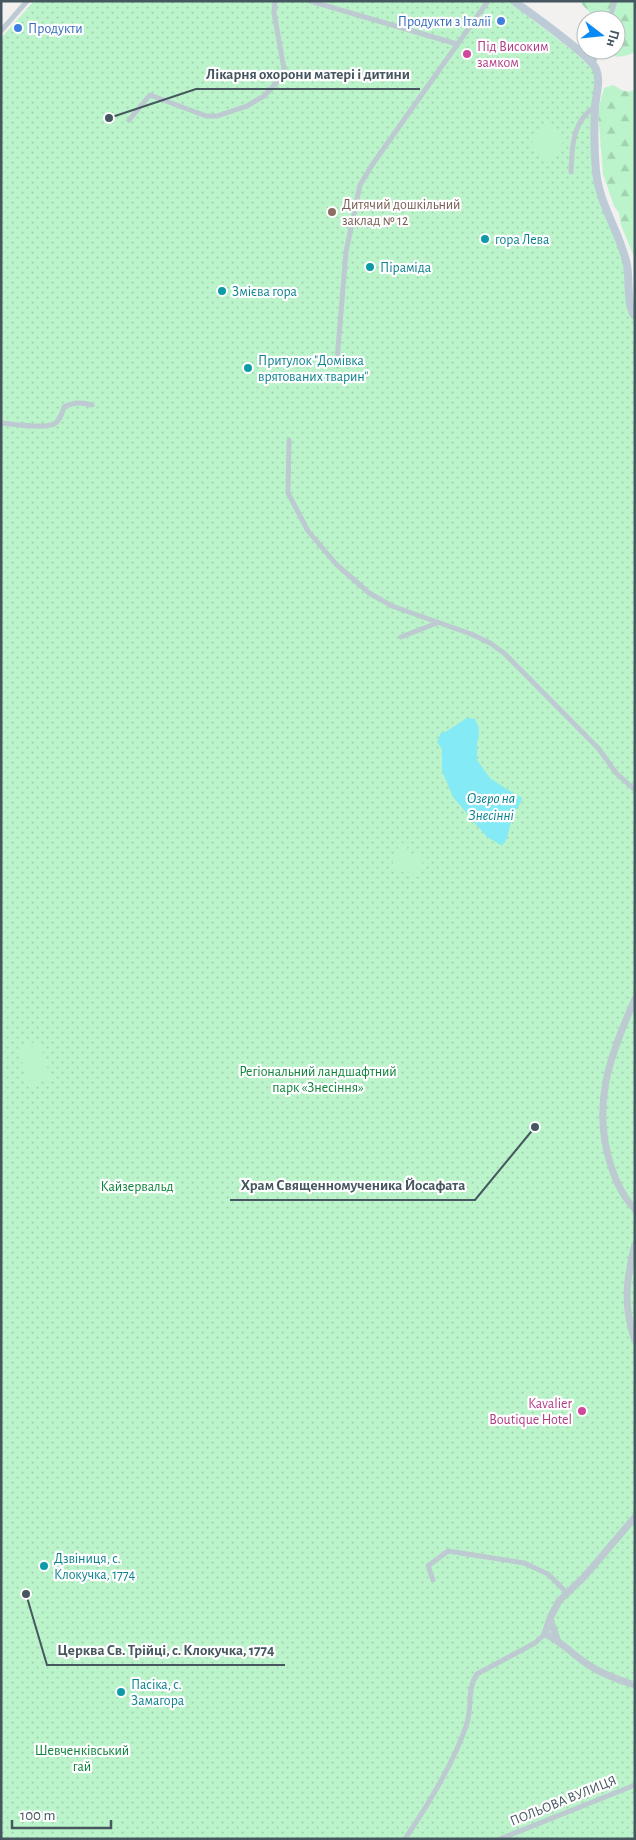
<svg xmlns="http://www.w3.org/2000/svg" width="636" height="1840" font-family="'Alegreya Sans',sans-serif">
  <defs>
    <pattern id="forest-firs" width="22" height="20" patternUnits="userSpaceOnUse" patternTransform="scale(1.25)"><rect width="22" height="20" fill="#bbf4ca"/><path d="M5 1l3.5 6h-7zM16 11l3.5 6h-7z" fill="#a2d3b0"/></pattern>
    <pattern id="park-dots" width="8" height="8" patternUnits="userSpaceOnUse" patternTransform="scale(1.25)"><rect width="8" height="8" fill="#bbf4ca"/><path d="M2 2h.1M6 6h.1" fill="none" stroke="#a2d3b0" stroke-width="1.8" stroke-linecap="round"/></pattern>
  </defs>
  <rect width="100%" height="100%" fill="#f3f0f0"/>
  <path fill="url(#forest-firs)" d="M579 1H635V52C626 56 612 61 607 50H616V20L596 19Z
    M613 85C621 89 626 95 635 89V264L634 257 621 225 619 213 614 206 603 174 598 111 604 88Z"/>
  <path fill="url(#park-dots)" d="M34 1H508L573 51 593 69 596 78 594 173 623 261 627 285V310L635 320V1839H1V38Z"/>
  <path fill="#bbf4ca" d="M546 123 566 138 549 162 529 147Z
    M400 842 408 845 406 851 424 858 418 877 391 868Z
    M39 1041 51 1079 29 1085 18 1047Z"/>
  <path fill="#84eaf5" d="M467 718 475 719 478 726 479 734 477 745V760L490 778 508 790 522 798C521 805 515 809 513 816 509 826 509 835 504 844L501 845 487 837 453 797 442 771V749L437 742 441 733 447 731Z"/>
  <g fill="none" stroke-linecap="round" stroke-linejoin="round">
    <path stroke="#bdcad1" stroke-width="5" d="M310 1 457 44
      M609 20 615 1
      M1 31 27 1
      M593 64 598 50
      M129 120 150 95 206 116H217L247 106 264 96 280 79 284 69 274 13 275 1
      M571 172C572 147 572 121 595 107
      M337 360 346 252 360 185 372 165 488 1
      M1 423C13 424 44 429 54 424 60 421 62 413 64 407 74 402 81 402 92 405
      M289 440 288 493 308 531 336 564 369 593 392 606 471 634 490 643 504 653 599 749 616 773 635 790
      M401 637 437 623
      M433 1580 428 1566 448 1551 524 1563 548 1574 567 1593
      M405 1839C428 1805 453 1765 466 1726 473 1709 466 1690 477 1674L535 1643 545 1634
      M500 1839 635 1785"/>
    <path stroke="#bdcad1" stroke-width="7" d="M635 999C610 1055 591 1105 611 1166 616 1182 623 1197 635 1209
      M635 1244C626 1280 623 1306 635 1341
      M635 1517 585 1576 559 1601 550 1618 545 1634C561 1641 572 1654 587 1664 602 1674 618 1680 635 1685
      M550 1619 557 1639"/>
    <path stroke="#bccbd6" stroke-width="8" d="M514 1C531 14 589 54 596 69 601 80 596 95 595 107 594 128 594 150 596 171 599 205 620 232 627 265 630 278 626 307 635 316"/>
  </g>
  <g fill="#3f7fe0" stroke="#fff" stroke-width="2">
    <circle cx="501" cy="21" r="5"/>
    <circle cx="18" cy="28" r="5"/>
  </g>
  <g fill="#d1479c" stroke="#fff" stroke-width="2">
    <circle cx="467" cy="54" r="5"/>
    <circle cx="582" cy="1411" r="5"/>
  </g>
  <circle fill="#8d6e63" stroke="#fff" stroke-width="2" cx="332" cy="212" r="5"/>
  <g fill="#0f9aa8" stroke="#fff" stroke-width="2">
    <circle cx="485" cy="239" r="5"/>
    <circle cx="370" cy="267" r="5"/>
    <circle cx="222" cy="291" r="5"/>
    <circle cx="248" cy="368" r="5"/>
    <circle cx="44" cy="1566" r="5"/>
    <circle cx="121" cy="1692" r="5"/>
  </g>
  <g text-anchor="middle" stroke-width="4.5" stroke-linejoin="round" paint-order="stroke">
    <g font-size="14" fill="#366cbe" stroke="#fff" text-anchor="end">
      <text x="491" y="26">Продукти з Італії</text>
      <text x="28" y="33" text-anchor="start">Продукти</text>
    </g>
    <g font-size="14" fill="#b23c85" stroke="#fff" text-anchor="start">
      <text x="477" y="51">Під Високим<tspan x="477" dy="16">замком</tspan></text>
      <text x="572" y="1408" text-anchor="end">Kavalier<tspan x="572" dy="16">Boutique Hotel</tspan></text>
    </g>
    <g font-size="14" fill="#785e54" stroke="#fff" text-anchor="start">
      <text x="342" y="209">Дитячий дошкільний<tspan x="342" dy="16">заклад № 12</tspan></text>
    </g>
    <g font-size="14" fill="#0d838f" stroke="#fff" text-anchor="start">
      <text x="495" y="244">гора Лева</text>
      <text x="380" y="272">Піраміда</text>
      <text x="232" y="296">Змієва гора</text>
      <text x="258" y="365">Притулок "Домівка<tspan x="258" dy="16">врятованих тварин"</tspan></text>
      <text x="54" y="1563">Дзвіниця, с.<tspan x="54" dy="16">Клокучка, 1774</tspan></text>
      <text x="131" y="1689">Пасіка, с.<tspan x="131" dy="16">Замагора</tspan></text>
    </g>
    <g font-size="14" fill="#0e843c" stroke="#fff">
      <text x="318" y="1076">Регіональний ландшафтний<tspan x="318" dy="16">парк «Знесіння»</tspan></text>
      <text x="137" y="1191">Кайзервальд</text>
      <text x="82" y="1755">Шевченківський<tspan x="82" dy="16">гай</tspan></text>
    </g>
    <g font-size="14" fill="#465760" stroke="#fff">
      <text transform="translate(563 1800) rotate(-22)" y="5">ПОЛЬОВА ВУЛИЦЯ</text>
    </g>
    <g font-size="15" font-style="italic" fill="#04828f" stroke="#fff">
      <text x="491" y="803">Озеро на<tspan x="491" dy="17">Знесінні</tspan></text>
    </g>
  </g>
  <path fill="none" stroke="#465760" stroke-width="2" d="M109 118L196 89H420M535 1127L475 1200H230M26 1594L47 1665H285"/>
  <g fill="#465760" stroke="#fff" stroke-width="2">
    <circle cx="109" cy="118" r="5"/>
    <circle cx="535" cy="1127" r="5"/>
    <circle cx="26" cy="1594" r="5"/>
  </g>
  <g font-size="15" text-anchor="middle" font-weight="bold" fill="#465760" stroke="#fff" stroke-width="4.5" stroke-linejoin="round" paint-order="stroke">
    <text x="308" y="79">Лікарня охорони матері і дитини</text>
    <text x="353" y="1190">Храм Священномученика Йосафата</text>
    <text x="166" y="1655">Церква Св. Трійці, с. Клокучка, 1774</text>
  </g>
  <rect width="636" height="1840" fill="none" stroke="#465760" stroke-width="5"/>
  <g transform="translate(601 35) rotate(106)"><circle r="24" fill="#ffffff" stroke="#b5bcbf"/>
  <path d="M0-4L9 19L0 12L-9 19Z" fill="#088bf5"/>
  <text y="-8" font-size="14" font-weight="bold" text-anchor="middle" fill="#465760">Пн</text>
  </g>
  <path d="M12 1820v8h99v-8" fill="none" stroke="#465760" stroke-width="2.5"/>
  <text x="20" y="1820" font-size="15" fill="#465760" stroke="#ffffff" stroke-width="4" paint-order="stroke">100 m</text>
</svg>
